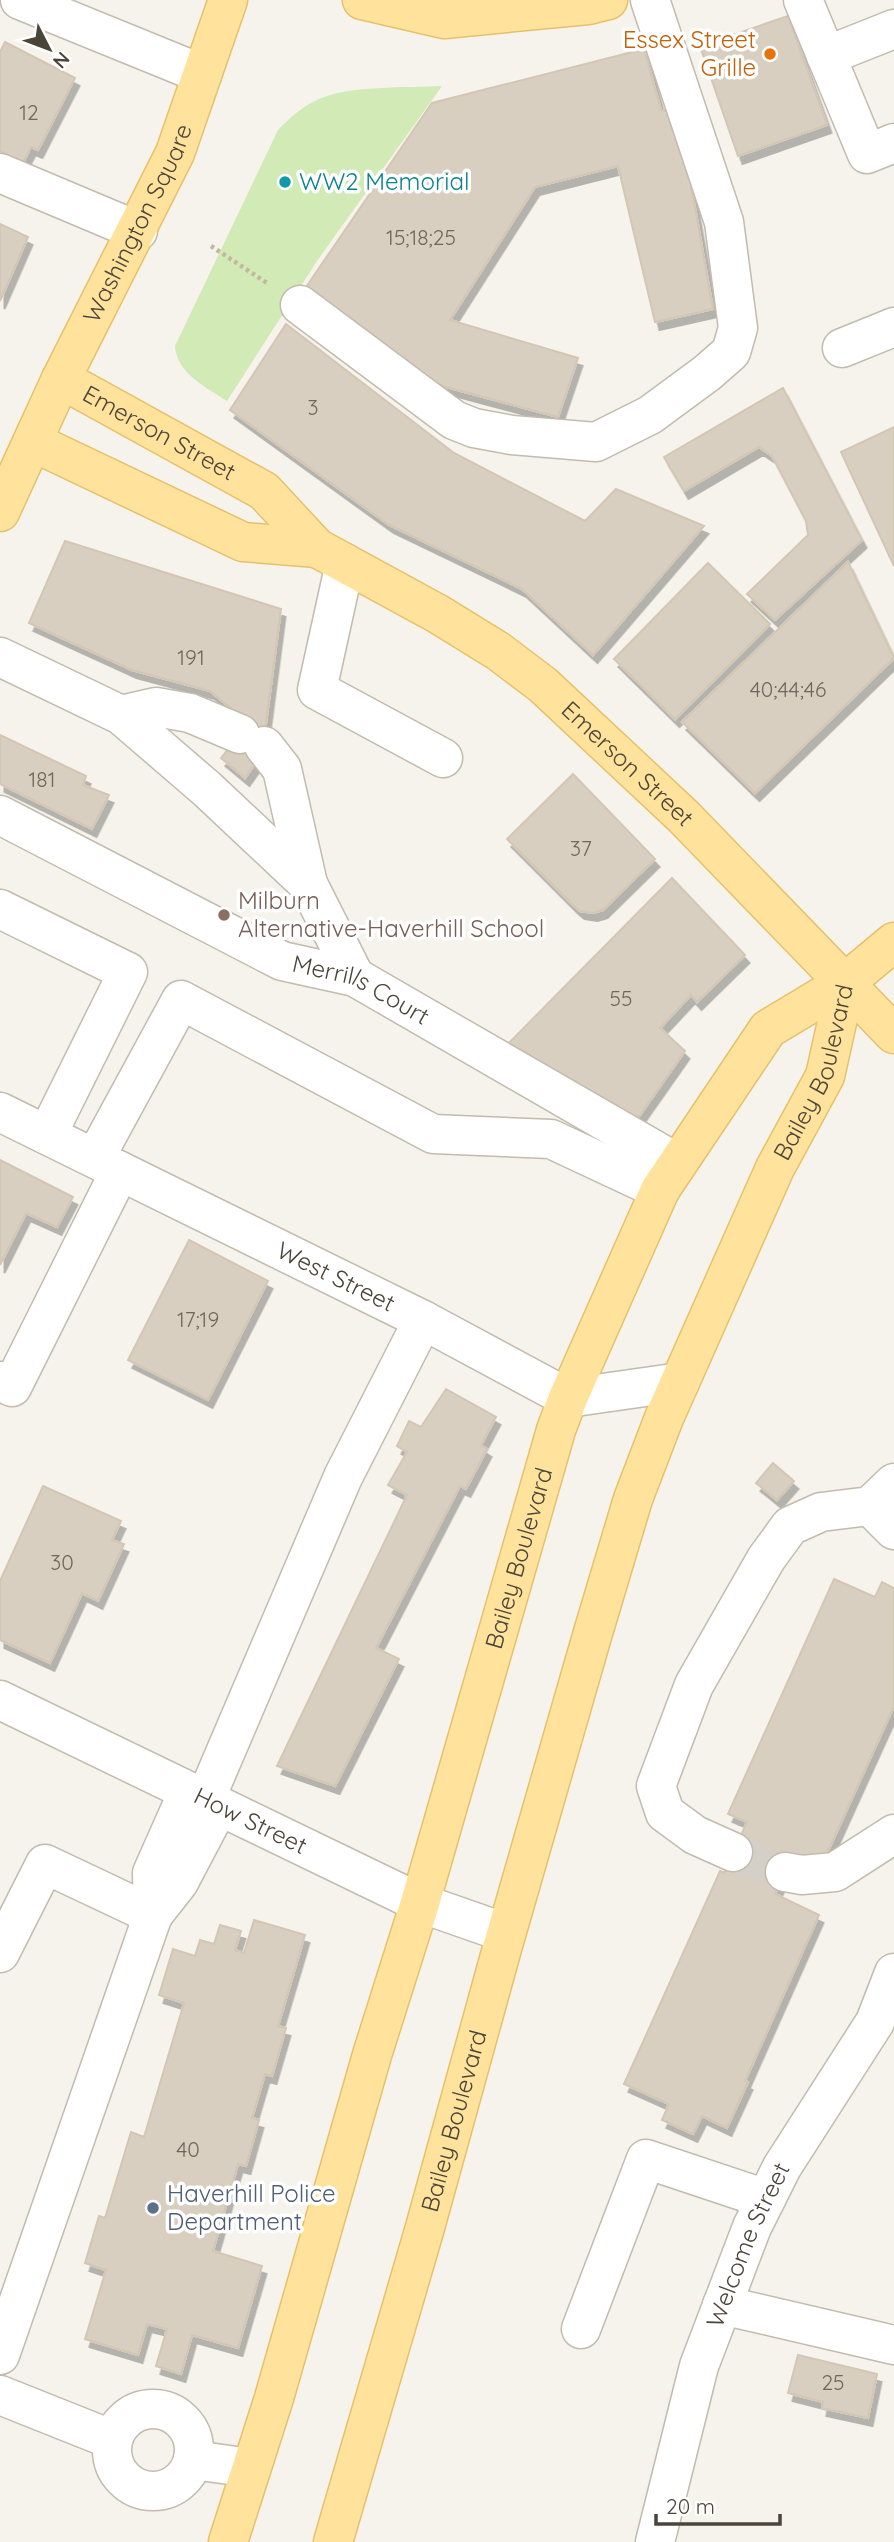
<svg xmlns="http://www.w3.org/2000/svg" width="894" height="2542" font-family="Quicksand,sans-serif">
  <defs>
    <filter id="shadow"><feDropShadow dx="4.5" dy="8" stdDeviation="0" flood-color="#0004"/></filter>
  </defs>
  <rect width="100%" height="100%" fill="#f6f3ec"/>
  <path fill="#d2eab5" d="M442 86 317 261 227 401C206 387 177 374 175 346L278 130C290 118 301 107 317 100 347 85 407 88 442 86Z"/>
  <path fill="#d8cfc1" stroke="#d3c7b4" stroke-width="2" filter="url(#shadow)" d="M788 16 827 125 738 156 700 46Z
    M5 42 75 78 38 150 31 147 23 163 0 151V52Z
    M644 49 661 110 678 112 713 309 655 322 618 166 535 187 450 320 578 358 558 417 435 384 304 290 432 103Z
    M0 224 28 237 0 301Z
    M286 324 454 453 585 521 616 489 704 526 593 655 522 589 389 525 230 410Z
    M783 388 862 540 775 620 747 594 808 535 806 521 772 456 759 447 684 491 664 457Z
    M894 427V566L841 452Z
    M65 541 281 609 262 754 245 778 221 758 240 734 244 719 210 691 132 670 29 623Z
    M848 562 894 658 755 793 682 722Z
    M708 563 770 624 675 719 614 659Z
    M0 735 86 776 83 785 109 795 92 829 0 784Z
    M573 774 655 859 603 910 593 913 580 911 574 906 507 839Z
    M672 878 745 955 697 1002 691 995 660 1028 685 1051 633 1125 495 1057Z
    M0 1160 73 1197 57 1227 26 1213 0 1265Z
    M189 1240 268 1281 208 1400 128 1360Z
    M446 1389 496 1417 481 1445 487 1449 466 1489 460 1486 376 1648 399 1659 335 1786 277 1766 407 1495 388 1485 407 1452 397 1446 409 1421 421 1427Z
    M773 1463 794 1481 777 1500 756 1483Z
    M43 1486 121 1521 112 1540 124 1544 98 1601 82 1593 50 1663 0 1640V1581Z
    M834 1579 875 1597 882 1582 894 1588V1706L819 1871 791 1858 775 1894 819 1915 745 2081 748 2082 727 2128 702 2116 693 2134 662 2120 669 2104 624 2084 720 1871 724 1873 747 1822 728 1814Z
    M254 1920 305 1935 278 2026 286 2028 272 2076 265 2074 252 2118 259 2120 246 2166 238 2164 213 2251 262 2266 238 2348 192 2335 181 2374 156 2366 167 2329 147 2324 138 2355 85 2339 106 2270 85 2263 99 2216 105 2218 131 2132 144 2137 184 2003 159 1995 173 1949 195 1956 200 1940 214 1944 220 1925 241 1931 235 1950 244 1953Z
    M798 2355 877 2374 868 2418 822 2408 823 2402 788 2393Z"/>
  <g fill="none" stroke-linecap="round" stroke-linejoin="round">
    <path stroke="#d4d0c8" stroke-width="38" stroke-dasharray="38 19" stroke-linecap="butt" d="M733 1852 775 1870 785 1872"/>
    <defs>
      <g id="minor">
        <path d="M20 0 202 74"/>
        <path d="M803 0 867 154 894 143"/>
        <path d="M826 56 894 29"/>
        <path d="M0 173 138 231"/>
        <path d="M300 305 454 420 474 428 512 435 596 442 650 415 707 373 731 352 738 328 724 222 650 0"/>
        <path d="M842 348 894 327"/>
        <path d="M345 563 317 690 443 758"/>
        <path d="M0 657 121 715 207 789 308 884 355 977"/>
        <path d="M121 715 156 707 190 713 240 734"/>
        <path d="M264 746 282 769 308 884"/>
        <path id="s1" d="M0 815 282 961 355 977 677 1163"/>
        <path d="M0 909 128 972 47 1135"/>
        <path id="s2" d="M0 1112 423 1320 568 1398 680 1382"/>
        <path d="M95 1158 181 1000 433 1134 551 1139 660 1190"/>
        <path d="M0 1381 12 1387 120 1171"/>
        <path d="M870 1506 894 1530"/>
        <path id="s3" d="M0 1700 420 1903 506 1933"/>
        <path d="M205 1800 343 1477 423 1320"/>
        <path d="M733 1852 695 1835 665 1813 656 1786 694 1685 766 1559 790 1526 821 1512 870 1506 894 1483"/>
        <path d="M785 1872 802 1875 835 1872 894 1834"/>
        <path d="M153 1915 152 1873 188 1792"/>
        <path d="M153 1915 179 1882 219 1806"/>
        <path d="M0 1953 45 1864 153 1915 0 2355"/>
        <path d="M722 2305 894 2345"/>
        <path d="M581 2329 646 2159 766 2199"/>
        <path d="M0 2395 113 2440"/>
        <circle cx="153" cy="2450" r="41"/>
        <path d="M193 2460 251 2468"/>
        <path id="s4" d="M655 2542 699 2366 752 2227 782 2167 875 2022 894 1973"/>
      </g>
      <g id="major">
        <path d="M362 0 444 19 588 5 608 0"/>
        <path id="s5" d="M61 379 264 491 317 548 438 614 498 651 543 685 684 817 894 1034"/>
        <path d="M33 442 243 542 317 548"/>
        <path id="s6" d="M0 512 61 379 175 153 228 0"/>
        <path id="s7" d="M228 2542 274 2398 372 2055 420 1903 556 1430 568 1398 660 1190 768 1029 846 982 894 942"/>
        <path id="s8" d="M333 2542 424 2231 501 1952 592 1636 633 1499 664 1418 775 1168 825 1076 846 982"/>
      </g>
    </defs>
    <use href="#minor" stroke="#c2bbae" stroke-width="41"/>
    <use href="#major" stroke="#e6c16a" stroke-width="41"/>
    <path stroke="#c4b79f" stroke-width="4.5" stroke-dasharray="3.5 3.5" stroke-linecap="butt" d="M211 246 267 283"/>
    <use href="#minor" stroke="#fff" stroke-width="38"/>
    <use href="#major" stroke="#ffe39c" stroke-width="38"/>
  </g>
  <circle fill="#e8710a" stroke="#fff" stroke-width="2.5" cx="770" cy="54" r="7"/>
  <circle fill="#0f9aa8" stroke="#fff" stroke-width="2.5" cx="285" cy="182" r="7"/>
  <circle fill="#8d6e63" stroke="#fff" stroke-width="2.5" cx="224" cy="915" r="7"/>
  <circle fill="#5c6f8a" stroke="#fff" stroke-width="2.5" cx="153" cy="2208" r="7"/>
  <g text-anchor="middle" stroke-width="7" stroke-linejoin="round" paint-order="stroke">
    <g font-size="21" fill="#6e675b">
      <text x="29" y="120">12</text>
      <text x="421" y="245">15;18;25</text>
      <text x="313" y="415">3</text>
      <text x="191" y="665">191</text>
      <text x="788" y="697">40;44;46</text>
      <text x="42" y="787">181</text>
      <text x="581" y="856">37</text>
      <text x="621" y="1006">55</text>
      <text x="198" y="1327">17;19</text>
      <text x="62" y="1570">30</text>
      <text x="188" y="2157">40</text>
      <text x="833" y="2390">25</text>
    </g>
    <g font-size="24" fill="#c56008" stroke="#fff" text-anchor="end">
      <text x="756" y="48">Essex Street<tspan x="756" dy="28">Grille</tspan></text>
    </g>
    <g font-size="24" fill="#0d838f" stroke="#fff" text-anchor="start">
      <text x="299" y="190">WW2 Memorial</text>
    </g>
    <g font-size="24" fill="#4b4439" stroke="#fff">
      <text dy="8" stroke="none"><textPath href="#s6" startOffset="320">Washington Square</textPath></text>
      <text dy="8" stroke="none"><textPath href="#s5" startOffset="112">Emerson Street</textPath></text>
      <text dy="8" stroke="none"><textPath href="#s5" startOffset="690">Emerson Street</textPath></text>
      <text dy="8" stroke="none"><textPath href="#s1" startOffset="402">Merrills Court</textPath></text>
      <text dy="8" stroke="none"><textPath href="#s8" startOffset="1550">Bailey Boulevard</textPath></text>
      <text dy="8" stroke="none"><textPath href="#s2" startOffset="374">West Street</textPath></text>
      <text dy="8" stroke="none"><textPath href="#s7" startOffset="1026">Bailey Boulevard</textPath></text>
      <text dy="8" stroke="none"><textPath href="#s3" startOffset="278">How Street</textPath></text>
      <text dy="8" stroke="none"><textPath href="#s8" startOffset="438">Bailey Boulevard</textPath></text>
      <text dy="8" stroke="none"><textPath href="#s4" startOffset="312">Welcome Street</textPath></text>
    </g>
    <g font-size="24" fill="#785e54" stroke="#fff" text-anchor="start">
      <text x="238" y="909">Milburn<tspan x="238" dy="28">Alternative-Haverhill School</tspan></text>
    </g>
    <g font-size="24" fill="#4e5e75" stroke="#fff" text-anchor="start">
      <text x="167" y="2202">Haverhill Police<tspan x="167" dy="28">Department</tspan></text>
    </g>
  </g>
  <g transform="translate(49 49) rotate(132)" stroke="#ffffff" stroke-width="5" paint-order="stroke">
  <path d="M0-5L12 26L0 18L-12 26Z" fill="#4b4439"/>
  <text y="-10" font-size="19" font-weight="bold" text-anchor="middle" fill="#4b4439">N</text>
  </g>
  <path d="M656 2514v10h124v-10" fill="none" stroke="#4b4439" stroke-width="3.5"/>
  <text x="666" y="2514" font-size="21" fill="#4b4439" stroke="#ffffff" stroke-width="5" paint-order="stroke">20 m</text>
</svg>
